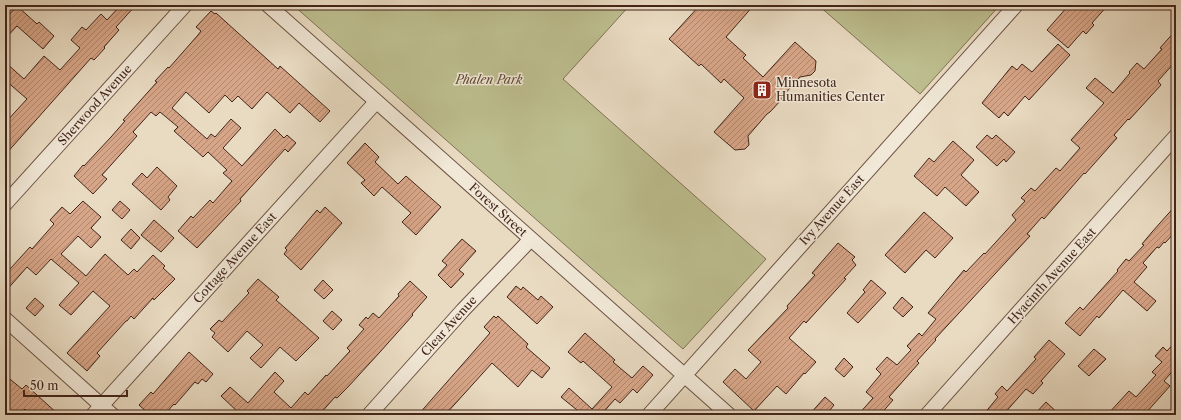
<svg xmlns="http://www.w3.org/2000/svg" width="1181" height="420" font-family="'Libre Caslon Text',serif">
  <defs>
    <pattern id="building-hatch" width="6" height="6" patternUnits="userSpaceOnUse"><rect width="6" height="6" fill="#d7a587"/><path d="M-1 1l2-2M0 6l6-6M5 7l2-2" fill="none" stroke="#b0866e"/></pattern>
  </defs>
  <rect width="100%" height="100%" fill="#e9dbc2"/>
  <filter id="stains"><feTurbulence type="fractalNoise" baseFrequency=".005" numOctaves="4"/><feColorMatrix values="0 0 0 0 .2 0 0 0 0 .09 0 0 0 0 .02 0 0 0 .5 -.17"/></filter>
  <radialGradient id="worn" r=".72"><stop offset=".6" stop-color="#630" stop-opacity="0"/><stop offset="1" stop-color="#630" stop-opacity=".3"/></radialGradient>
  <path fill="#bdbe8f" stroke="#807254" d="M293 5H630L563 79 766 259 683 349Z
    M818 5H1000L920 94Z"/>
  <path fill="url(#building-hatch)" stroke="#42251a" d="M121 5H136L116 27 119 30 104 47 105 48 94 60 91 58 5 155V123L27 99 5 80V62L24 79 44 56 60 70 80 48 71 40 82 27 86 30 101 14 107 20Z
    M700 5H754L726 37 746 55 743 58 763 77 795 42 816 61 815 71 811 75 800 77 782 97V99L770 112 767 114 748 136 749 145 745 149 735 150 714 132 744 98 724 79 721 83 701 64 699 66 669 39Z
    M1069 5H1108L1092 23 1094 25 1086 34 1083 31 1068 48 1047 30Z
    M17 6 37 24 39 22 54 36 43 49 17 26 5 39V19Z
    M211 11 215 14 216 13 278 69 280 66 330 111 320 122 299 103 290 113 267 92 252 109 238 96 232 102 225 95 209 113 186 92 172 108 207 139 211 134 215 137 231 119 241 128 223 148 242 166 275 129 284 138 287 135 296 143 288 152 285 149 240 199 241 201 197 248 178 231 191 216 193 218 210 200 213 203 232 181 223 173 227 170 208 152 203 157 174 131 178 127 160 112 156 116 151 112 133 132 137 136 102 175 107 179 93 194 74 176 83 165 84 166 111 137 125 121 123 120 157 82 155 81 168 67 169 68 198 35 201 31 196 27Z
    M1176 30V61L1158 81 1161 85 1129 120 1128 119 1114 135 1117 138 1085 174 1084 173 1044 219 1042 217 1027 234 1030 236 935 339 936 340 917 361 919 363 889 397 893 400 880 415H858L873 398 866 392 881 374 876 369 887 357 897 365 911 350 907 346 919 333 922 336 936 319 928 313 964 270 966 272 984 253 985 254 1016 220 1012 215 1025 201 1021 198 1031 188 1035 191 1056 168 1060 171 1080 148 1071 140 1104 103 1086 88 1095 78 1113 93 1130 73 1129 72 1137 63 1144 69 1162 49 1160 48Z
    M1058 44 1070 55 1029 100 1025 96 1008 116 1004 112 999 118 982 103 1012 66 1017 70 1022 64 1032 72Z
    M987 135 992 139 996 135 1015 152 1006 162 1004 159 997 166 976 147Z
    M953 141 974 160 961 175 979 192 966 206 945 187 937 196 914 176 929 158 934 162Z
    M365 143 379 157 375 162 398 184 406 176 441 207 416 235 402 222 411 213 382 187 374 196 361 183 365 180 347 163Z
    M157 167 177 186 168 197 170 200 161 210 132 184 142 173 147 178Z
    M83 201 101 217 91 228 101 237 91 248 78 236 61 254 86 276 105 254 128 275 134 269 137 272 153 255 165 266 163 268 175 279 154 300 153 298 134 319 131 316 127 321H126L97 353 100 356 87 371 67 353 110 306 93 291 71 315 59 305 79 283 51 259 36 275 27 267 5 292V264L10 269 30 247 32 249 54 224 50 220 62 207 70 214Z
    M120 201 130 210 122 219 112 210Z
    M1176 205V231L1165 243 1164 242 1159 248 1157 247 1143 263 1147 267 1134 282 1156 301 1147 311 1123 290 1099 318 1097 316 1080 336 1065 323 1080 307 1083 310 1118 271 1117 270 1126 259 1129 261 1144 245 1142 244 1152 232Z
    M325 207 342 223 301 270 284 254 287 250 285 248 317 210 320 213Z
    M924 212 953 238 935 258 926 250 905 273 885 255Z
    M154 220 174 238 161 252 141 235Z
    M131 229 140 238 131 249 121 240Z
    M462 239 476 251 459 270 464 274 451 288 438 275 447 265 442 261Z
    M838 243 855 257 852 260 856 265 844 278 846 279 806 323 804 321 789 338 816 362 805 374 804 373 786 394 777 386 754 411 723 382 735 369 746 379 761 362 748 350 788 308 787 306 815 275 812 273Z
    M258 279 279 297 276 300 319 338 296 361 280 347 261 368 250 358 263 345 247 331 228 352 212 337 215 333 210 329 219 320 222 322 249 293 247 291Z
    M323 280 333 290 324 299 314 290Z
    M871 280 886 293 858 323 847 313 865 292 863 290Z
    M410 281 427 297 412 314 413 315 380 352 348 387 337 398 335 397 319 415H237L239 413 221 396 230 387 248 403 275 372 284 381 274 392 291 408 305 392 308 395 326 375 327 376 350 351 347 348 364 329 359 325 366 317 368 319 373 313 379 318 399 296 398 294Z
    M516 286 521 290 523 287 538 300 541 296 553 307 537 324 507 297Z
    M902 297 913 307 903 317 893 308Z
    M35 298 44 306 35 316 26 308Z
    M332 311 342 320 333 330 323 321Z
    M494 316 496 318 498 316 528 344 526 347 550 368 542 378 532 370 518 387 492 363 445 415H418L490 333 484 327Z
    M585 333 615 360 613 362 632 378 643 366 653 375 637 393 633 389 620 403 615 399 601 415H583L561 397 569 388 592 409 612 387 583 361 581 363 568 352Z
    M1049 340 1065 354 1041 381 1043 383 1033 394 1026 389 1003 415H983L998 397 995 394 1002 386 1007 391 1036 359 1034 357Z
    M1176 341V367L1164 381 1170 386 1144 415H1107L1129 391 1136 397 1156 375 1152 372 1162 362 1155 356 1163 347 1167 351Z
    M1094 349 1106 359 1089 376 1078 366Z
    M189 352 213 374 206 382 202 379 198 384 195 382 175 405 174 404 164 415H150L139 405 151 392 153 394Z
    M844 358 853 367 844 377 835 369Z
    M5 375 22 389 26 385 59 415H31L25 409 19 415H5Z
    M825 397 834 405 826 415H809Z
    M1046 402 1060 415H1034Z"/>
  <g fill="none" stroke-linecap="round" stroke-linejoin="round">
    <defs>
      <path id="minor" d="M268 5 729 415
        M5 204 185 5
        M5 319 112 415
        M93 415 376 102
        M369 415 463 310 531 239
        M649 415 1016 5
        M927 415 1176 136"/>
    </defs>
    <use href="#minor" stroke="#6c5244" stroke-width="16"/>
    <use href="#minor" stroke="#f1e8d7" stroke-width="14"/>
  </g>
  <defs>
    <symbol id="building-square" viewBox="-11 -11 22 22"><rect x="-9" y="-9" width="18" height="18" rx="4" fill="#8f2418" stroke="#f1e8d7"/><path d="M-4-6H4V6H1V3H-1V6H-4ZM-2.5-4.3h1.7v1.8h-1.7ZM.8-4.3h1.7v1.8H.8ZM-2.5-1h1.7V.8h-1.7ZM.8-1h1.7V.8H.8Z" fill="#fff"/></symbol>
  </defs>
  <g fill-rule="evenodd">
    <use href="#building-square" x="751" y="79" width="22" height="22"/>
  </g>
  <g text-anchor="middle" stroke-width="3" stroke-linejoin="round" paint-order="stroke">
    <g font-size="12" font-style="italic" fill="#614b37" stroke="#f1e8d7">
      <text x="489" y="84">Phalen Park</text>
    </g>
    <g font-size="12" fill="#42251a" stroke="#f1e8d7" text-anchor="start">
      <text x="776" y="87">Minnesota<tspan x="776" dy="14">Humanities Center</tspan></text>
    </g>
    <g font-size="12" fill="#42251a" stroke="#f1e8d7">
      <text transform="translate(95 105) rotate(-48)" y="4">Sherwood Avenue</text>
      <text transform="translate(498 210) rotate(42)" y="4">Forest Street</text>
      <text transform="translate(832 210) rotate(-48)" y="4">Ivy Avenue East</text>
      <text transform="translate(235 258) rotate(-48)" y="4">Cottage Avenue East</text>
      <text transform="translate(1052 276) rotate(-48)" y="4">Hyacinth Avenue East</text>
      <text transform="translate(449 326) rotate(-48)" y="4">Clear Avenue</text>
    </g>
  </g>
  <rect width="1181" height="420" fill="none" stroke="#e9dbc2" stroke-width="20"/>
  <rect x="6" y="6" width="1169" height="408" fill="none" stroke="#42251a" stroke-width="2"/>
  <rect x="10" y="10" width="1161" height="400" fill="none" stroke="#42251a"/>
  <path d="M24 390v6h103v-6" fill="none" stroke="#42251a" stroke-width="2"/>
  <text x="30" y="390" font-size="12" fill="#42251a" stroke="#f1e8d7" stroke-width="3" paint-order="stroke">50 m</text>
  <rect width="100%" height="100%" filter="url(#stains)"/>
  <rect width="100%" height="100%" fill="url(#worn)"/>
</svg>
